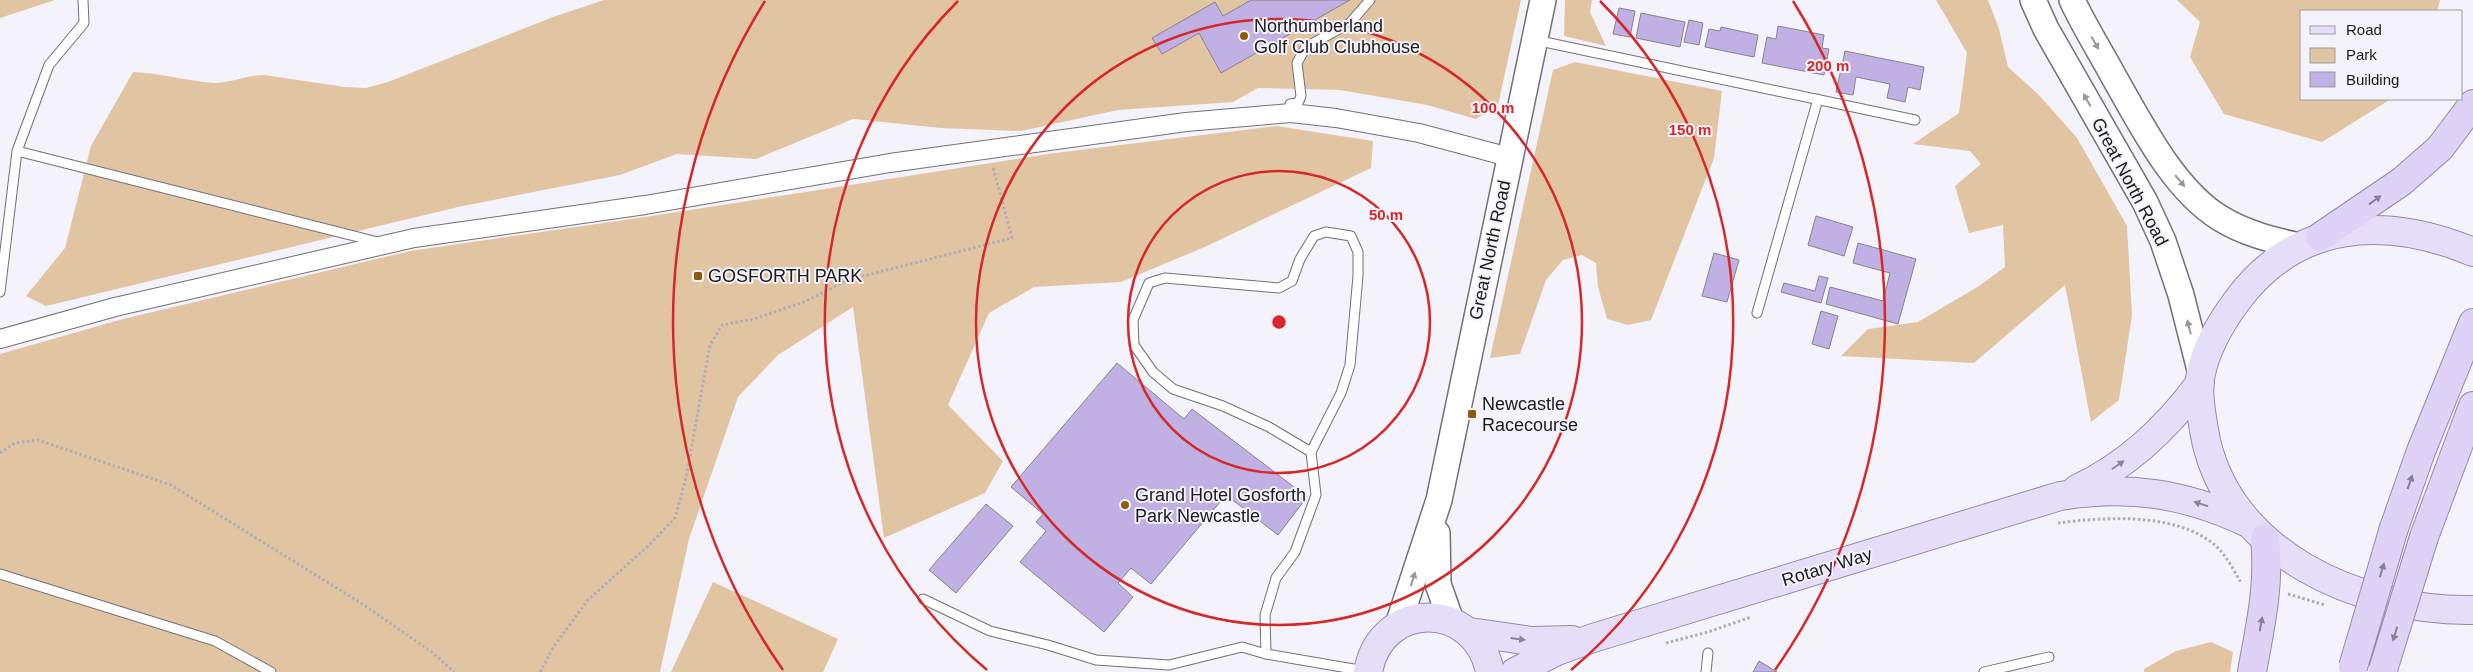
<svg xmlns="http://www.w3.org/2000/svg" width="2473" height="672" font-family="Arial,sans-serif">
  <rect width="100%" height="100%" fill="#f4f2fa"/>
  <path fill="#e1c5a3" d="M0 0H55L0 18Z
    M604 0H1521L1498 105 1476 119 1427 105 1340 90 1258 88 1233 102 1118 110 1021 131 941 128 853 119 756 159 677 154 620 175 458 207 46 306 26 296 65 248 91 146 133 72C160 73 187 81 214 83 231 83 246 75 264 75L345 87 366 88 388 82 553 17Z
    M1565 0H1592L1590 12 1606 46 1564 36Z
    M1936 0H1988L1999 29 2008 67 2039 95 2077 138 2127 226 2132 315 2119 400 2091 422 2065 285 1974 363 1841 356 1868 329 1918 322 1979 286 2005 267 2003 225 1969 233 1955 186 1981 164 1970 151 1913 144 1959 113 1967 53Z
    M2177 0H2440L2437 11H2302V99H2391L2322 142 2224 114 2190 57 2200 22Z
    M1575 62 1722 91 1714 158 1651 320 1628 325 1607 319 1598 287 1596 263 1582 255 1563 260 1546 280 1520 354 1490 358 1553 70Z
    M1277 126 1373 141 1371 168 1207 246 1121 282 1034 287 989 313 948 405 1003 461 985 493 884 538 853 307 778 355 738 397 689 539 660 672H0V354L123 319 410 251 645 217 1055 153Z
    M713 582 838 639 823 672H671Z
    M2211 642 2233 652 2230 672H2144V669L2176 651Z"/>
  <path fill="#c0b0e4" stroke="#86848b" d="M1251 0H1350L1221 73 1199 33 1162 54 1152 38 1215 2 1223 16Z
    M1619 8 1635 11 1630 37 1613 34Z
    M1641 13 1685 22 1680 47 1636 38Z
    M1689 20 1703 23 1699 45 1684 42Z
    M1778 26 1824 35 1822 48 1829 49 1824 75 1762 63 1767 37 1776 39Z
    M1721 27 1758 35 1754 57 1705 47 1709 29 1720 31Z
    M1845 51 1924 67 1920 90 1908 87 1905 102 1887 98 1890 84 1856 77 1853 95 1836 92Z
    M1816 216 1853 227 1844 256 1808 245Z
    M1858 243 1916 259 1898 324 1826 304 1830 287 1883 301 1890 273 1853 263Z
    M1714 253 1739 260 1727 302 1702 296Z
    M1819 276 1828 278 1821 303 1781 292 1784 283 1815 291Z
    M1821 311 1838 316 1829 349 1812 344Z
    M1117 363 1184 419 1192 409 1307 497 1278 535 1226 495 1151 584 1131 568 1118 583 1133 597 1104 632 1020 562 1046 531 1036 522 1043 514 1011 487Z
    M986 504 1013 526 956 593 929 570Z
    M1759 661 1777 672H1753Z"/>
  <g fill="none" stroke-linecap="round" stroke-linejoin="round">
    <defs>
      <path id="service" d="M1535 40 1915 120
        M1291 113 1290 104 1298 103 1301 96 1297 63 1306 47 1350 23 1370 0
        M17 151 378 242
        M0 292 17 151 49 65 84 23 83 0
        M1757 313 1818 99
        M0 574 215 641 271 672
        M923 599 990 631 1048 645 1096 660 1169 665 1242 647 1266 654 1365 671
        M1266 654 1265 615 1276 578 1295 552 1316 495 1311 452 1269 427 1223 406 1173 389 1153 372 1134 345 1133 320 1149 283 1165 278 1279 288 1292 281 1300 259 1314 236 1326 232 1351 236 1358 252V276L1350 365 1341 393 1311 452
        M1706 672 1708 653
        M1984 672 2049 657"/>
      <path id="minor" d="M0 339 115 307 414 238 645 205 890 163 1186 122 1291 113 1336 118 1419 133 1509 157"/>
      <path id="secondary" d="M2033 0 2046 29 2145 202 2163 241 2181 295 2201 374
        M2072 0C2084 26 2100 51 2114 77 2141 124 2173 189 2220 218 2244 233 2272 240 2299 246
        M1437 533 1438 584 1451 621
        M1398 625 1439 500 1543 0"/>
      <path id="primary" d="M2473 252C2385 215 2296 220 2236 302 2220 324 2207 346 2201 373 2197 391 2201 412 2204 430 2224 553 2360 612 2473 610
        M2077 489C2128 465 2167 428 2200 383
        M1470 632 1531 641 1572 640
        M1368 672C1381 599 1476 600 1490 672
        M1515 672 1557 651 1593 638 2060 496C2128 485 2183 493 2246 522"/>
      <path id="trunk" d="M2320 237 2401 182 2440 148 2473 104
        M2394 528 2421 451 2473 323
        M2424 537 2473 406
        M2252 672C2260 627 2270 585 2265 539"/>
    </defs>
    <use href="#service" stroke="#737177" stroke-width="11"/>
    <use href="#minor" stroke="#737177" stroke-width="20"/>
    <use href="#secondary" stroke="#737177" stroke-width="28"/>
    <use href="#primary" stroke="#948ba9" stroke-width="30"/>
    <use href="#trunk" stroke="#948ba9" stroke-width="30"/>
    <path stroke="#afaeb4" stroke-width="3" stroke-dasharray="2.5 2.5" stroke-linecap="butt" d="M0 453 15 443 38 440 171 485 364 605 433 653 454 672
      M2058 523C2106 517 2175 512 2215 545 2226 555 2234 570 2241 583
      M2288 594 2325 605
      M1666 643 1708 632 1751 617
      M540 672 554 646 588 600 649 545 675 518 686 478 710 345 722 325 754 319 804 302 848 280 1012 238 993 167"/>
    <use href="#service" stroke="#fff" stroke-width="9"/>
    <use href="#minor" stroke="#fff" stroke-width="18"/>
    <use href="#secondary" stroke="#fff" stroke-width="25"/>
    <use href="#primary" stroke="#e6ddf9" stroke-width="28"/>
    <use href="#trunk" stroke="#ded2f7" stroke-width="28"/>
    <defs>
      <path id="trunk-bridge" d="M2353 667 2394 528
        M2383 670 2424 537"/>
    </defs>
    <use href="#trunk-bridge" stroke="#948ba9" stroke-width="30" stroke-linecap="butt"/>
    <use href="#trunk-bridge" stroke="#ded2f7" stroke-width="28"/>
  </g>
  <defs><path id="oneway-solid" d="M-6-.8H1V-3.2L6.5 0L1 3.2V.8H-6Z" transform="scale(1.25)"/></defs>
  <g fill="#989899">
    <use href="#oneway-solid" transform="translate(2095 43) rotate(60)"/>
    <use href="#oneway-solid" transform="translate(2087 100) rotate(-119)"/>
    <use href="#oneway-solid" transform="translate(2180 181) rotate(50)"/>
    <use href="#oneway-solid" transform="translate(2189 327) rotate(-104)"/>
    <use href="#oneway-solid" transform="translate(1413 579) rotate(-72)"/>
  </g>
  <g fill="#868095">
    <use href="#oneway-solid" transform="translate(2375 200) rotate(-36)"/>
    <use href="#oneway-solid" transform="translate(2410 482) rotate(-71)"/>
    <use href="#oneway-solid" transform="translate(2382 570) rotate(-73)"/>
    <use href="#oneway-solid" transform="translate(2261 624) rotate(-80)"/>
    <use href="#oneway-solid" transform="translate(2395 634) rotate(107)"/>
  </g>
  <g fill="#8b8696">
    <use href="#oneway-solid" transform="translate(2118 465) rotate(-35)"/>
    <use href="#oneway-solid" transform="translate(2201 504) rotate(-162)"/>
    <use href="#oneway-solid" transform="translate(1518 639) rotate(7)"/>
  </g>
  <g fill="none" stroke="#d62828" stroke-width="2.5">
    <circle cx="1279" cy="322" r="151"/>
    <circle cx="1279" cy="322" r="303"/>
    <path d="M987 670A454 454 0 0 1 958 1M1600 1A454 454 0 0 1 1571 670"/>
    <path d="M783 670A606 606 0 0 1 765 1M1793 1A606 606 0 0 1 1775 670"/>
  </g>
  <g fill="#8e5c08" stroke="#f4f2fa" stroke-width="2">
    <circle cx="1244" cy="36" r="5"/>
    <rect x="693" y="271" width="10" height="10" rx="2.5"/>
    <rect x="1467" y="409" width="10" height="10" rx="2.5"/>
    <circle cx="1125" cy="505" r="5"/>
  </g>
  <g text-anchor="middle" stroke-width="4" stroke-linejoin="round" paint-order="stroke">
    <g font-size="18" fill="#1b1b1d" stroke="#f4f2fa" text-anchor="start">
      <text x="1254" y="32">Northumberland<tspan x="1254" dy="21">Golf Club Clubhouse</tspan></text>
      <text x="708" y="282">GOSFORTH PARK</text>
      <text x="1482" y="410">Newcastle<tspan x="1482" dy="21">Racecourse</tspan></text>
      <text x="1135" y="501">Grand Hotel Gosforth<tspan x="1135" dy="21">Park Newcastle</tspan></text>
    </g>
    <g font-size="18" fill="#1b1b1d" stroke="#f4f2fa">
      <text transform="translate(2130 182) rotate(62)" y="6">Great North Road</text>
      <text transform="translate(1490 250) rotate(-78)" y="6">Great North Road</text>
      <text transform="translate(1827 567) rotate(-17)" y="6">Rotary Way</text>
    </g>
  </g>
  <circle cx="1279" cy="322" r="8" fill="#d62828" stroke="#f4f2fa" stroke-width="2.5"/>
  <g font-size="15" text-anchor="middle" font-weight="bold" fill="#d62828" stroke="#f4f2fa" stroke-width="4" stroke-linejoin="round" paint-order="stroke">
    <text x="1828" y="71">200 m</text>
    <text x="1493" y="113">100 m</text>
    <text x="1690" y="135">150 m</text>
    <text x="1386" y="220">50 m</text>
  </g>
  <rect x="2300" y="10" width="162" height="90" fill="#f4f2fa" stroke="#9d9ca2"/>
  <rect x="2310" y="26" width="25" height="8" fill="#e6ddf9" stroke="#9d9ca2"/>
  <text x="2346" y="35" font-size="15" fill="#1b1b1d">Road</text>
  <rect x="2310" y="48" width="25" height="15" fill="#e1c5a3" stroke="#9d9ca2"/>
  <text x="2346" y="60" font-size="15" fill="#1b1b1d">Park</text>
  <rect x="2310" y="72" width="25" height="15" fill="#c0b0e4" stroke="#9d9ca2"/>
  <text x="2346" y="85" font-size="15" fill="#1b1b1d">Building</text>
</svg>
